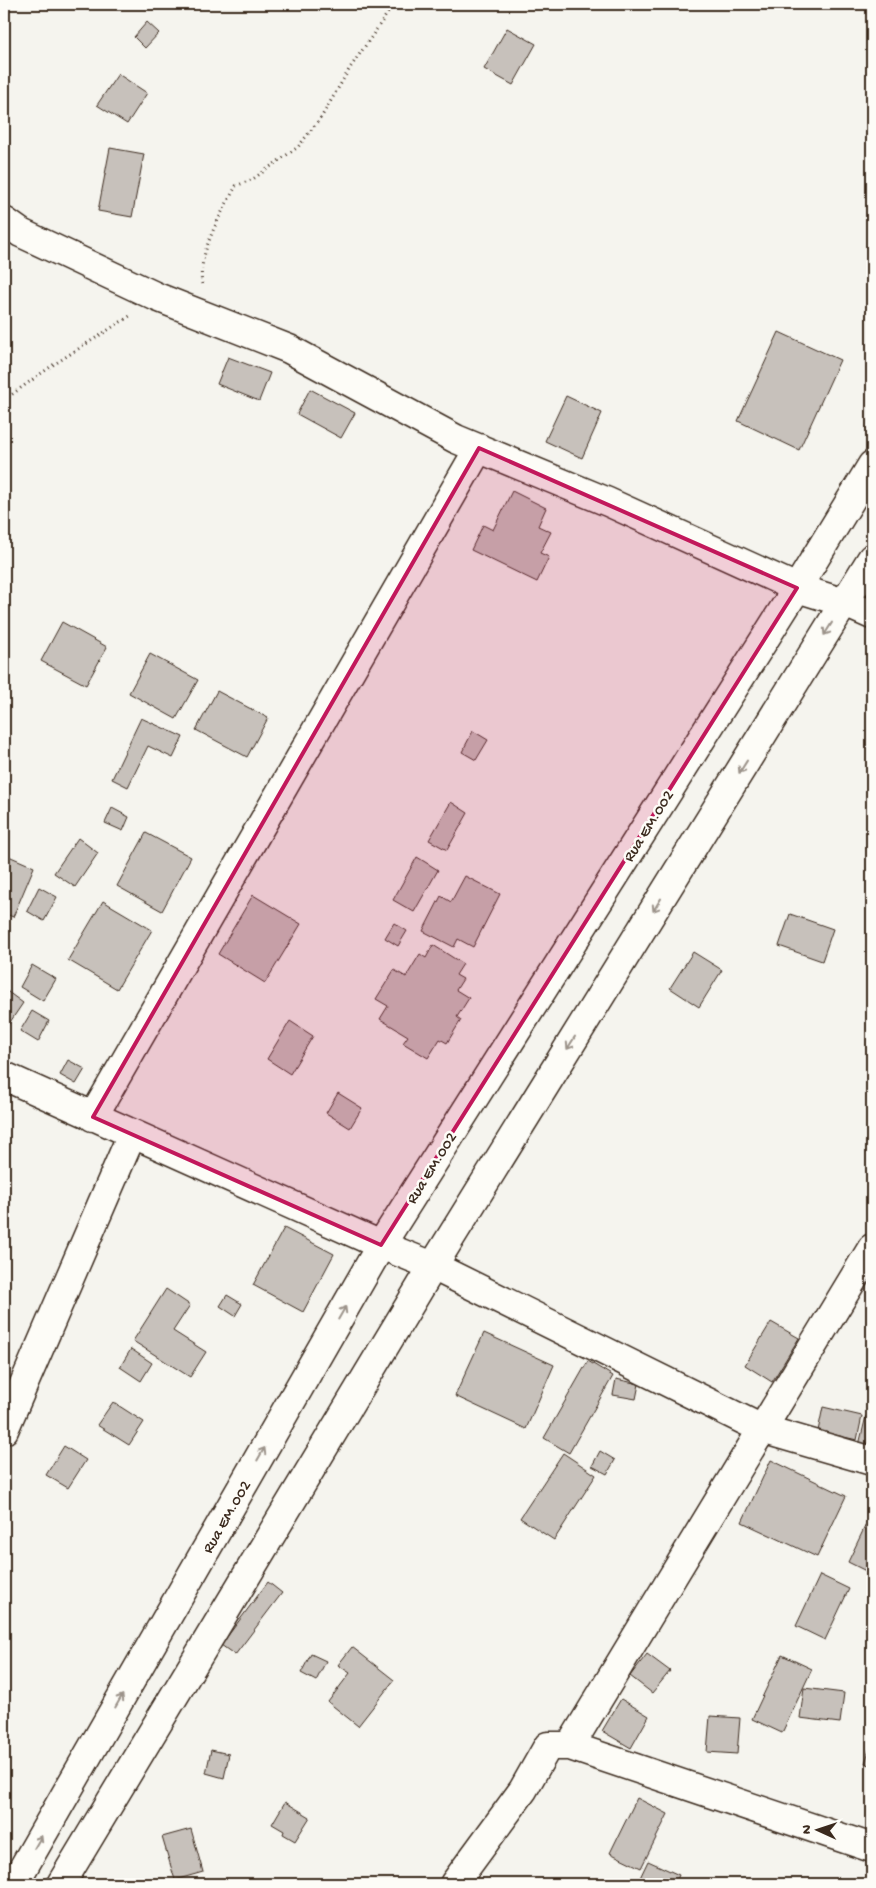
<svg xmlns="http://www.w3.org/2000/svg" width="876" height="1888" font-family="'Gochi Hand',sans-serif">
  <rect width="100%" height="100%" fill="#f5f4ee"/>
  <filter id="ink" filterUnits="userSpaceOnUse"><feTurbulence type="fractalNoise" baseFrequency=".02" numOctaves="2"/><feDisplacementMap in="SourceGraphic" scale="10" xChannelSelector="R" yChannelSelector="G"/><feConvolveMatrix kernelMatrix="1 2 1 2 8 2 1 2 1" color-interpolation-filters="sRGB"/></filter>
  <g filter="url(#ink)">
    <path fill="#c7c1bb" stroke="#3b2a1e" d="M147 22 159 33 145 48 134 37Z
      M507 28 536 44 513 85 484 69Z
      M118 74 147 93 127 124 97 105Z
      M110 148 144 154 132 217 98 211Z
      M779 332 840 360 799 450 738 421Z
      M228 357 270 373 259 401 217 384Z
      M310 389 355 413 341 438 297 414Z
      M566 396 602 413 582 458 545 441Z
      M512 491 546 508 538 526 551 532 540 553 549 557 537 582 471 550 483 525 493 530Z
      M62 622 107 647 86 685 41 661Z
      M150 654 198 680 176 719 129 693Z
      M217 691 268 718 247 757 196 730Z
      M141 718 183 737 173 758 148 746 128 787 112 779Z
      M473 731 488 740 476 760 462 752Z
      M451 802 468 813 447 850 429 840Z
      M112 808 129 817 123 831 105 823Z
      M146 833 191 857 162 911 117 886Z
      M78 838 98 853 75 887 54 873Z
      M4 854 34 867 13 917 4 913Z
      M417 857 438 870 414 912 393 900Z
      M465 876 500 894 473 947 458 939 454 947 423 931 441 896 451 902Z
      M39 887 57 897 44 921 27 911Z
      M253 895 301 924 265 983 218 954Z
      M103 901 152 930 117 989 68 960Z
      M790 914 833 929 822 961 779 946Z
      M394 923 407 931 398 946 385 938Z
      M433 945 463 964 456 975 463 979 456 990 469 998 457 1017 461 1020 447 1043 440 1039 428 1058 403 1043 408 1036 380 1019 388 1006 376 999 394 970 406 977 420 954 426 958Z
      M693 952 722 970 699 1007 670 988Z
      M32 965 56 979 43 1001 20 987Z
      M4 989 23 1003 4 1031Z
      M32 1011 49 1021 38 1042 20 1031Z
      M290 1021 313 1036 290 1074 267 1059Z
      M68 1060 85 1069 76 1084 60 1075Z
      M338 1093 362 1108 350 1128 326 1113Z
      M284 1228 334 1254 303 1312 253 1285Z
      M166 1289 190 1305 173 1331 206 1352 190 1377 133 1341Z
      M227 1295 242 1304 235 1316 220 1306Z
      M771 1322 799 1338 772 1382 745 1365Z
      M484 1333 554 1365 526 1429 455 1396Z
      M131 1349 152 1363 141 1381 120 1367Z
      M588 1361 613 1376 569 1453 544 1438Z
      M616 1379 639 1384 636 1399 613 1395Z
      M113 1402 144 1422 129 1445 97 1425Z
      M823 1407 862 1416 857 1440 818 1431Z
      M866 1416 872 1418V1448L859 1445Z
      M64 1446 86 1460 68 1488 46 1475Z
      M600 1451 615 1460 607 1474 592 1466Z
      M563 1453 596 1475 554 1540 520 1518Z
      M771 1460 846 1496 817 1557 742 1522Z
      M872 1512V1574L848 1562Z
      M820 1575 849 1589 825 1640 796 1626Z
      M268 1582 282 1593 235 1655 221 1645Z
      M352 1647 394 1680 358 1726 328 1702 350 1673 338 1665Z
      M311 1654 326 1661 316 1681 301 1673Z
      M647 1654 670 1671 652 1693 630 1676Z
      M782 1655 812 1669 782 1733 752 1719Z
      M804 1688 844 1693 840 1723 800 1718Z
      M621 1699 649 1716 631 1748 602 1731Z
      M710 1716 740 1718 737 1754 707 1752Z
      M872 1741V1766L865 1763Z
      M211 1750 229 1754 224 1778 206 1773Z
      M637 1798 668 1814 641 1868 610 1853Z
      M285 1802 310 1817 295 1841 283 1834 284 1831 272 1824Z
      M191 1829 203 1872 175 1880 162 1837Z
      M648 1861 679 1875 675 1884H637Z"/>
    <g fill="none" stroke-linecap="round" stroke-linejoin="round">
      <defs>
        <path id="minor" d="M4 221 21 233 157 297 289 349 456 439 608 502 797 588 845 603 872 615
          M4 1076 381 1245 433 1266 762 1429 872 1461
          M93 1117 479 448
          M4 1430 132 1134
          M570 1746 872 1248
          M454 1884 523 1790 548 1746H570L872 1848"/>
        <path id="tertiary" d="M14 1884 381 1245 797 588 872 465
          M61 1884 433 1266 872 558"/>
      </defs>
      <use href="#minor" stroke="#3b2a1e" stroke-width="31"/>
      <use href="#tertiary" stroke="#3b2a1e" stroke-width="31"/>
      <path stroke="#3b2a1e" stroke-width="3" stroke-dasharray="1 4" stroke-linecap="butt" d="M202 284C197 254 222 212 236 186L253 179 298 147 322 116 350 68 394 4
        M4 400 53 365 130 316"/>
      <use href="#minor" stroke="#fdfcf7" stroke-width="28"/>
      <use href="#tertiary" stroke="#fdfcf7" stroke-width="28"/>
    </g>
    <defs><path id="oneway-shaft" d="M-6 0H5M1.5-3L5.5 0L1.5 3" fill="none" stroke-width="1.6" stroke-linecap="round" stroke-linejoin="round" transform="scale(1.25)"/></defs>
    <g stroke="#9c938a">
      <use href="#oneway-shaft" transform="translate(828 629) rotate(122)"/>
      <use href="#oneway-shaft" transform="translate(743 767) rotate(122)"/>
      <use href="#oneway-shaft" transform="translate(657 905) rotate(122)"/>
      <use href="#oneway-shaft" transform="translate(571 1043) rotate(122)"/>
      <use href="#oneway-shaft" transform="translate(342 1313) rotate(-60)"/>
      <use href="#oneway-shaft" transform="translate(261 1454) rotate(-60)"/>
      <use href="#oneway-shaft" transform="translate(119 1701) rotate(-60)"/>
      <use href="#oneway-shaft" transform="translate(38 1842) rotate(-60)"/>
    </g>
  </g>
  <path fill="#c2185b" fill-opacity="0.2" stroke="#c2185b" stroke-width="4" stroke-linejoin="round" d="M479 448 797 588 381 1245 93 1117Z"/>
  <g text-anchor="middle" stroke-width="5" stroke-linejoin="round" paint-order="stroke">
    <g font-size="16" fill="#3b2a1e" stroke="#fdfcf7">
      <text transform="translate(647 825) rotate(-58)" y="6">Rua EM.002</text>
      <text transform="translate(430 1167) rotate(-58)" y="6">Rua EM.002</text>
      <text transform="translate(225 1516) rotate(-60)" y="6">Rua EM.002</text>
    </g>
  </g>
  <rect width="876" height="1888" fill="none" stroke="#fdfcf7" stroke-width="20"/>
  <rect x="10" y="10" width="856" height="1868" fill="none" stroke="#3b2a1e" stroke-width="2" filter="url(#ink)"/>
  <g transform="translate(818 1830) rotate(273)" stroke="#fdfcf7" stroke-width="4" paint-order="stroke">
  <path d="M0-4L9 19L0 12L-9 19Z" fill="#3b2a1e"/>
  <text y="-8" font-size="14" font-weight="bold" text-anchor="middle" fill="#3b2a1e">N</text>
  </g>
</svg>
